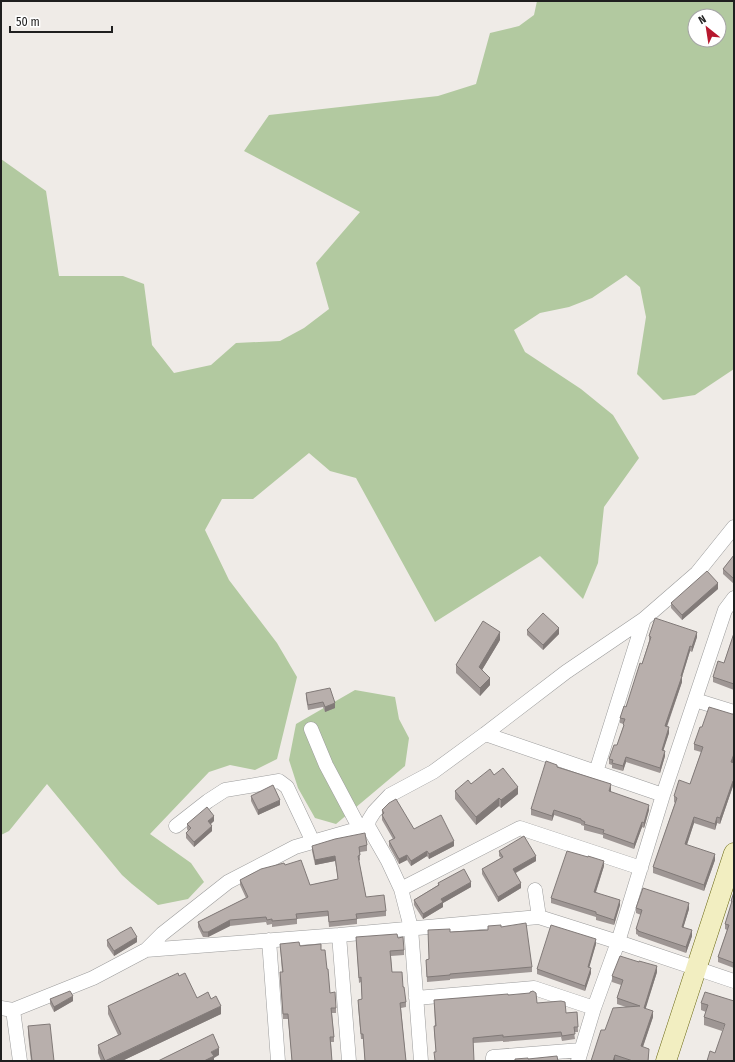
<svg xmlns="http://www.w3.org/2000/svg" width="735" height="1062" font-family="'Fira Sans Condensed',sans-serif">
  <rect width="100%" height="100%" fill="#efebe7"/>
  <path fill="#b2c9a0" fill-rule="evenodd" d="M537 1H734V369L695 395 663 400 637 374 646 317 640 287 626 275 592 298 569 307 540 313 514 330 525 352 581 389 613 415 639 458 604 507 598 563 583 599 540 556 435 622 356 478 330 471 309 453 253 499H222L205 530 229 580 277 643 297 677 277 759 255 770 230 765 209 772 150 834 191 863 204 882 188 899 158 905 132 884 122 875 47 784 9 831 1 835V159L46 191 59 276H123L144 284 152 345 174 373 211 365 236 343 280 341 304 328 329 309 316 263 360 212 244 151 269 115 438 96 476 84 490 33 519 26 534 15ZM695 16H719V40H695Z
    M355 690 395 697 399 719 409 738 405 766 336 824 315 818 298 788 289 760 296 724Z"/>
  <g fill="none" stroke-linecap="round" stroke-linejoin="round">
    <defs>
      <path id="street" d="M695 700 734 712
        M311 729 326 765 360 829
        M485 734 663 795
        M596 772 644 619
        M176 826 208 801 225 790 279 781 287 787 313 842
        M368 826 388 861 401 889 411 928 421 1061
        M401 889 520 828 641 868
        M535 890 539 917
        M339 935 349 1061
        M269 940 278 1061
        M146 950 339 935 539 917 618 942 734 981
        M416 998 534 988 594 1008
        M1 1008 13 1010 93 978 146 950 162 934 228 882 295 847 368 826 369 820 374 812 390 795 433 772 485 734 566 672 644 619 697 573 734 527
        M13 1010 20 1061
        M493 1061V1057L581 1050
        M578 1061 594 1008 618 942 663 795 725 610 734 598"/>
      <path id="secondary" d="M666 1061 734 853"/>
    </defs>
    <use href="#street" stroke="#9c9c9c" stroke-width="15"/>
    <use href="#secondary" stroke="#6a6812" stroke-width="21"/>
    <use href="#street" stroke="#fff" stroke-width="14"/>
    <use href="#secondary" stroke="#f2eec1" stroke-width="20"/>
  </g>
  <path fill="#9e9694" d="M734 555V584L723 574V569Z
    M718 589 682 620 671 608V603Z
    M527 630 559 634 543 650 527 635Z
    M734 633V690L713 682V677L724 663Z
    M649 636 697 637 692 652 690 651 682 677V682L667 727 669 733 663 750 665 756 660 773 626 762 623 771 612 768V765L609 764V759L617 745 624 724 620 723V718L626 707 642 664 649 641Z
    M500 640 482 670 490 685 480 696 456 673V665Z
    M306 693 335 708 325 712 323 707 308 710 306 698Z
    M732 714H734V760L733 763H734V787L733 786 720 824 717 823 715 830 694 823 687 845 715 860 704 891 653 873V867L675 803 674 802V796L690 784 701 752 694 750V744L702 727Z
    M557 767 611 790V792L649 810 644 828 642 827 634 849 603 838V835L584 830V826L581 825V824L554 815 552 821 531 815V809Z
    M494 775 518 794 501 808 499 806 476 825 455 799V791L471 784Z
    M251 796 280 805 258 815 251 801Z
    M382 810 414 829 454 846 429 859 427 856 411 866 407 860 399 864 389 846V841L393 839 382 820Z
    M214 821 211 824 212 831 194 847 186 838V833L188 831 187 829V824Z
    M367 845V851L360 852V860L359 861 366 897 386 911V916L357 919V924L329 927 328 916 297 919V924L272 927V924L267 925 266 922 230 926 208 937H203L198 927V922L246 898 240 885V880L285 865 310 885 338 879 335 861 315 865 312 851V846Z
    M499 851 536 861 516 873 521 888 498 902 482 874V869L501 858 499 856Z
    M604 866 596 892 620 905 614 925 596 920V917L551 903V898Z
    M438 883 471 887 443 903V907L423 919 414 905V900L438 885Z
    M734 892V968L718 962V957L727 930 725 929V924L731 905V901Z
    M636 908 689 909 683 928 692 936 686 953 638 936V935L636 934V929L641 915 636 913Z
    M501 927 532 967V972L450 979V980L427 982 426 960 429 959 450 932 488 930Z
    M356 937 398 938 404 950V955L391 956 392 972 403 987 406 1002V1007L401 1008 406 1061H365L363 1039H361L358 1005V1000L362 999 361 982 359 983Z
    M107 940 137 942 114 956 107 946Z
    M280 944 300 946 321 950 327 969 330 993 336 1008V1013H332L334 1037V1042H331L332 1061H292L288 1019H283L280 977V972H282Z
    M596 944 589 967 591 973 585 991 537 974V969Z
    M657 972 645 1009 653 1017 643 1047 649 1055 648 1061H615L605 1030 626 1007 617 1004V998L621 985 612 982V976Z
    M179 976 197 998 211 999 221 1014 122 1061H101L98 1053V1045L118 1035 108 1014V1006Z
    M508 995 537 1003 566 1013 577 1012 578 1031V1032H574L575 1039 562 1041 561 1037 503 1042V1041L473 1043 436 1052 434 1031V1026H435L434 1000Z
    M50 999 73 1001 54 1012 50 1004Z
    M734 1001 722 1031 704 1025V1017L706 1012 701 1010V1003Z
    M28 1026 54 1061H31L28 1034Z"/>
  <path fill="#817a78" d="M718 583V589L682 620V615Z
    M559 628V634L543 650V645Z
    M500 632V640L479 675V667Z
    M697 632V637L692 652V647Z
    M690 646V651L682 677V682L665 731V726Z
    M490 678V685L480 696V688Z
    M335 703V708L325 712V707Z
    M669 727V733L662 755V750Z
    M665 751V756L660 773V768Z
    M734 754V760L731 768V762Z
    M626 757V762L623 771V766Z
    M733 781V786L720 824V818Z
    M611 784V790L609 797V791Z
    M518 787V794L501 808V800Z
    M499 798V806L476 825V817Z
    M280 800V805L258 815V810Z
    M649 805V810L644 828V823Z
    M554 810V815L552 821V816Z
    M214 816V821L208 826V821Z
    M694 817V823L685 850V844Z
    M717 817V823L715 830V824Z
    M642 822V827L634 849V844Z
    M212 826V831L194 847V842Z
    M454 841V846L429 859V854Z
    M427 851V856L411 866V861Z
    M715 854V860L704 891V885Z
    M407 855V860L399 864V859Z
    M335 856V861L315 865V860Z
    M536 856V861L513 874V869Z
    M604 861V866L594 897V892Z
    M471 882V887L443 903V907L423 919V914L441 899Z
    M521 883V888L498 902V897Z
    M620 900V905L614 925V920Z
    M689 903V909L682 932V927Z
    M230 920V926L208 937V932Z
    M692 930V936L686 953V947Z
    M137 937V942L114 956V951Z
    M596 939V944L588 972V967Z
    M657 966V972L644 1014V1008Z
    M591 968V973L585 991V986Z
    M73 996V1001L54 1012V1007Z
    M221 1006V1014L122 1061H106Z
    M653 1011V1017L641 1052V1046Z
    M219 1048V1055L214 1058V1061H204L211 1052Z
    M615 1055V1061H613Z"/>
  <path fill="#b8afac" stroke="#817a78" d="M734 555V579L723 569Z
    M707 571 718 583 682 615 671 603Z
    M543 613 559 628 543 645 527 630Z
    M655 618 697 632 692 647 690 646 681 676H682L665 726 669 727 662 750 665 751 660 768 626 757 623 766 612 763 613 760 609 759 614 745H617L624 725 623 724 625 719 620 718 624 706 626 707 640 663 642 664 651 637 649 636Z
    M483 621 500 632 479 667 490 678 480 688 456 665Z
    M734 633V684L713 677 718 661 724 663Z
    M330 688 335 703 325 707 323 702 308 705 306 693Z
    M709 707 732 714H734V754L731 762 734 763V781H733L720 818 717 817 715 824 694 817 685 844 715 854 704 885 653 867 677 798 674 796 679 780 690 784 703 747 694 744 700 727H702Z
    M546 761 557 765V767L611 784 609 791 649 805 644 823 642 822 634 844 603 833 604 830 584 824 585 822 581 820V819L554 810 552 816 531 809Z
    M503 768 518 787 501 800 499 798 476 817 455 791 468 780 471 784 490 769 494 775Z
    M273 785 280 800 258 810 251 796Z
    M396 799 414 829 441 815 454 841 429 854 427 851 411 861 407 855 399 859 389 841 395 838 382 815 384 813 382 810 389 803Z
    M207 807 214 816 208 821 212 826 194 842 186 833 191 828 187 824Z
    M365 833 367 845 359 847 360 855 358 856 366 897 384 895 386 911 356 914 357 919 329 922 328 911 296 914 297 919 272 921V919L267 920 266 917 230 920 208 932H203L198 922 248 897 240 880 261 869 284 863 285 865 301 860 310 885 338 879 335 856 315 860 312 846 335 839Z
    M524 836 536 856 513 869 521 883 498 897 482 869 503 857 499 851Z
    M567 851 588 857V856L604 861 594 892 620 900 614 920 596 914V912L551 898Z
    M464 869 471 882 441 899 443 902 423 914 414 900 439 885 438 883Z
    M643 888 689 903 682 927 692 930 686 947 638 931V930L636 929 642 910 636 908Z
    M734 892V963L718 957 729 925 725 924 732 901H731Z
    M526 923 532 967 450 974V975L427 977 426 960 429 959 428 930 450 929V932L488 930V926L501 925V927Z
    M551 925 596 939 588 967 591 968 585 986 537 969Z
    M131 927 137 937 114 951 107 940Z
    M397 934 398 938 403 937 404 950 390 951 392 972H402L403 987H404L406 1002 400 1003 406 1061H365L363 1034H361L358 1000 362 999 361 977 359 978 356 937Z
    M299 942 300 946 321 944V950H325L327 969H328L330 993 335 992 336 1008H331L334 1037H330L332 1061H292L288 1014H283L280 972H283L280 944Z
    M620 956 639 962V961L657 966 644 1008 653 1011 641 1046 649 1049 648 1061H633L615 1055 613 1061H591L601 1030H605L613 1008 640 1006 617 998 623 980 612 976Z
    M178 973 179 976 185 973 197 998 208 992 211 999 216 996 221 1006 105 1061 98 1045 121 1034 108 1006Z
    M70 991 73 996 54 1007 50 999Z
    M533 991 536 993 537 1003 561 1001 565 1002 566 1013 577 1012 578 1026V1027H574L575 1034 562 1036 561 1032 503 1037V1035L473 1038 474 1061H435L434 1052H436L434 1026H436L434 1000 508 994V995L530 993V992Z
    M705 992 734 1001V1061H707L710 1051 715 1053 725 1024 704 1017 708 1005 701 1003Z
    M50 1024 54 1061H32L28 1026Z
    M213 1034 219 1048 211 1052 214 1056 204 1061H158Z
    M557 1056 558 1061H515V1059L528 1058V1059Z"/>
  <rect width="735" height="1062" fill="none" stroke="#1f1f1f" stroke-width="4"/>
  <g transform="translate(707 28) rotate(330)"><circle r="19" fill="#ffffff" stroke="#a5a5a5"/>
  <path d="M0-3L7 15L0 10L-7 15Z" fill="#b7182e"/>
  <text y="-6" font-size="11" font-weight="bold" text-anchor="middle" fill="#1f1f1f">N</text>
  </g>
  <path d="M10 26v6h102v-6" fill="none" stroke="#1f1f1f" stroke-width="2"/>
  <text x="16" y="26" font-size="12" fill="#1f1f1f" stroke="#ffffff" stroke-width="3" paint-order="stroke">50 m</text>
</svg>
